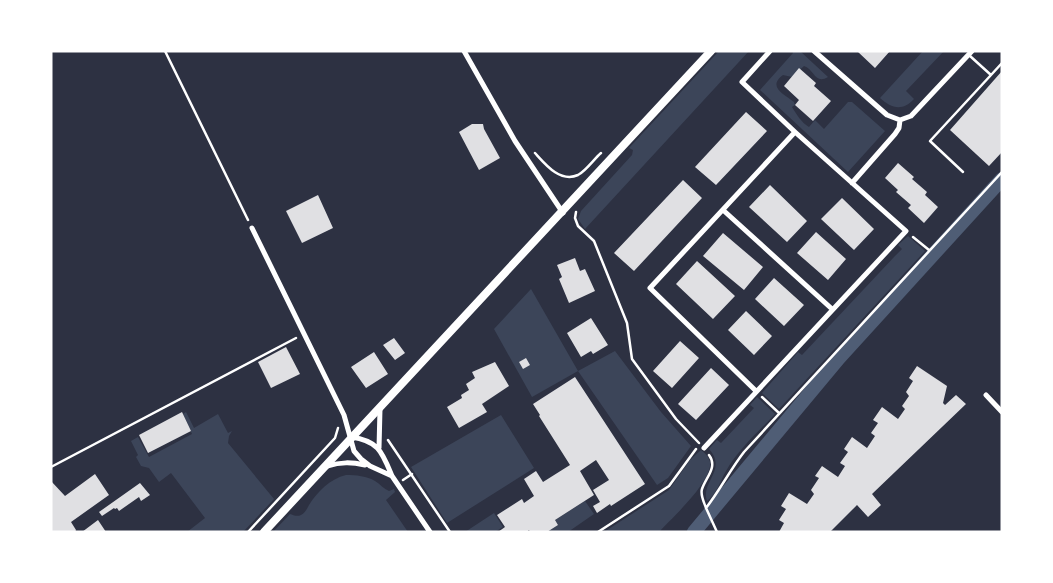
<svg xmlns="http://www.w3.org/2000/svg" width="1053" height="583" font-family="'DejaVu Sans',sans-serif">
  <rect width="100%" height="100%" fill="#2d3142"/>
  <path fill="#3c4559" d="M719 51H749L585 229 578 219 581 211 632 155 633 150 629 148Z
    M792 51H800L828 77C815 85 814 69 804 66L792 77 783 75C767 87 784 94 794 102L795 105 792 107C797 115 801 122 809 127L815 120 824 129 848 102H852L885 131 848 172 760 90 793 53Z
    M923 51H944L906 91 914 99C902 112 891 108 880 98Z
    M908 236 925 251 779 409 762 393 798 352 802 355 895 256 902 249 898 245Z
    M531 289 578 371 615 351 661 412 691 446 668 478 657 485 578 371 532 397 494 329Z
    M757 397 775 414C758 432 738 450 726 471 720 481 717 494 707 501 700 482 728 470 709 449L717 440 721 443 754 408 750 405Z
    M186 412 194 428 218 414 228 433 232 431 229 436 228 443 274 499 243 532H187L205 518 171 473 159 482 149 468 141 466 136 457 138 455 131 441 138 437 149 457 192 434 183 414Z
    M501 415 534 468 447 523 411 467Z
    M701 450C705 453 709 457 710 462 713 481 671 519 659 532H604L669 490 690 460Z
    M346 475C356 475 367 476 375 481 380 484 384 489 389 491L394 489 395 492 386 500 408 532H273L290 514C293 515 297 517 301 515 305 513 307 509 309 505 318 491 330 479 346 475Z
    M585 501 594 514 568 532H547L558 525 555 520Z
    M494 513 503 527 495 532H465Z"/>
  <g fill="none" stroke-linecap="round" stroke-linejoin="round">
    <path stroke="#4f5d75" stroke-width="14" d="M694 532 839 358 1002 179"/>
  </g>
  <path fill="#e0e0e3" d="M857 51H890L875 68Z
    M799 68 816 83 814 86 831 101 813 121 795 105 799 100 784 86Z
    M1002 71V152L989 166 950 130Z
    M746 112 767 131 716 185 695 167Z
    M472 124H483L484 129 500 158 479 170 459 132Z
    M898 163 914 177 912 179 927 192 925 195 938 207 924 223 908 208 911 205 896 192 898 190 885 178Z
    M683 180 702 198 634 271 614 253Z
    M770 185 807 221 787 242 749 207Z
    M318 195 333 228 302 243 286 211Z
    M842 198 874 229 854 250 821 219Z
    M816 232 846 259 828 280 797 253Z
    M723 233 763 267 744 290 703 256Z
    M575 258 580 271 585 269 595 291 569 303 559 279 562 277 557 265Z
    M697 261 735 296 713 319 676 284Z
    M774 278 804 305 784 326 755 299Z
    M746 311 772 336 754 355 728 330Z
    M591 318 608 345 593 354 591 351 581 357 567 333Z
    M394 338 405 353 395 360 383 345Z
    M680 341 699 358 672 388 653 371Z
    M286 347 300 374 271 388 258 362Z
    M374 352 388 374 366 388 351 367Z
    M526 358 530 365 523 369 519 362Z
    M495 362 509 386 482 404 487 412 459 428 447 407 462 398 461 395 469 390 466 384 475 378 472 372Z
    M917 366 947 386 943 403 945 405 956 395 966 404 872 494 881 505 868 517 857 505 830 532H779L784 523 779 520 786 509 781 506 789 493 807 504 814 494 811 490 819 478 815 476 822 466 838 477 845 466 840 463 848 452 844 449 852 437 867 448 875 436 871 433 878 423 873 420 882 407 898 419 905 409 902 406 909 396 906 392 913 381 909 378Z
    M711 368 729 385 696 420 678 404Z
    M575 377 645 484 611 506 610 504 597 513 593 506 600 502 593 490 609 480 596 460 580 471 594 495 555 520 558 525 547 532H530L529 530 527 532H498L505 527 497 515 522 499 524 503 534 496 524 479 536 471 543 482 570 465 539 416 540 415 533 404Z
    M182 412 191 431 148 453 139 435Z
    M95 474 109 495 71 522 76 530 75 532H51V481L65 496Z
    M140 483 150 495 141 501 139 497 119 511 117 508 115 509 114 508 102 516 99 512Z
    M98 520 106 532H82Z"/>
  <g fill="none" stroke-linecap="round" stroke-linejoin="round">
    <path stroke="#fff" stroke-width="2.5" d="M165 51 248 220
      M535 153C545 164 560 183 578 175 586 171 594 159 601 153
      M576 212 575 218 578 226 594 241 627 323 632 359 676 419 699 443
      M913 237 929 250
      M762 397 779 413
      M388 440 450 532
      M709 455C718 467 706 477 702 489 700 495 704 502 706 508 720 490 730 470 744 452L1002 172
      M51 467 296 338
      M403 480 412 474
      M706 508 717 532
      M248 532 335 438 338 428
      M598 532 669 486 696 449"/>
    <path stroke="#fff" stroke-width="2.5" d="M991 75 1002 63
      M963 172 930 141 991 75 970 56"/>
    <path stroke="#fff" stroke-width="5" d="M464 51 515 141 563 213
      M770 51 742 82 795 132
      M814 51 887 115 900 120 911 116 972 51
      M852 183 895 134 899 128 900 120
      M723 210 832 309
      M252 228 344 415 354 451 361 459 370 466 392 476C382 452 379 441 351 437
      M986 395 1002 412
      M379 448 380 409
      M704 448 906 231 795 132 650 288 756 391
      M327 466C341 462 351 462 365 465
      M392 476 430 532"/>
    <path stroke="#fff" stroke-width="8" d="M264 532 711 51"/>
  </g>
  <rect width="1053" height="583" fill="none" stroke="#ffffff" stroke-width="105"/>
</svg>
